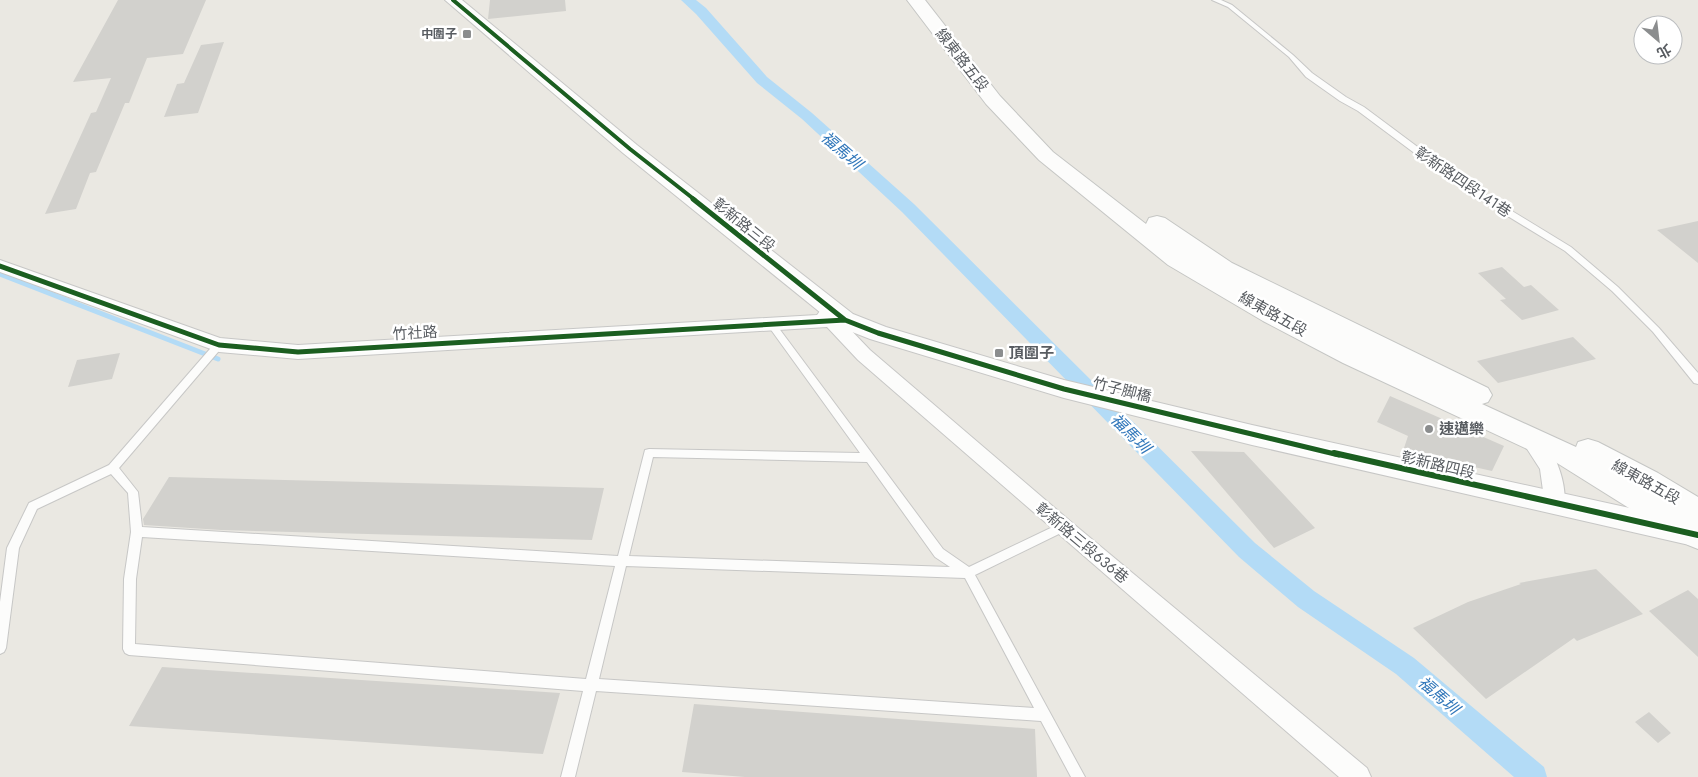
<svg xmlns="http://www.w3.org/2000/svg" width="1698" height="777" font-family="Jost,'Noto Sans TC',sans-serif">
  <rect width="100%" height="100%" fill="#eae8e2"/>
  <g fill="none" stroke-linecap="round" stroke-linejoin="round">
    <path stroke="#b3dbf6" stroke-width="5" d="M0 274 218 359"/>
    <path fill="#b3dbf6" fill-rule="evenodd" d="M681 0H696L706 8 767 77 812 113 914 204 1255 543 1314 591 1414 658 1544 767 1547 777H1514L1396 674 1298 607 1239 557 902 212 802 119 757 83 696 14Z"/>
  </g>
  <path fill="#d2d1cd" d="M118 0H206L183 54 147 58 129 103H125L96 172 90 173 76 209 45 214 91 113 96 112 111 78 73 82Z
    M490 0H565L566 11 488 19Z
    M224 42 198 113 164 117 177 84 184 83 201 45Z
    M1698 221V263L1657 230Z
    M1502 267 1524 287 1531 285 1559 310 1522 320 1500 300 1506 299 1478 273Z
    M1573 337 1596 359 1498 383 1477 361Z
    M120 353 112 379 68 387 77 360Z
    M1390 396 1504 446 1492 471 1403 451 1408 436 1377 422Z
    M1191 451 1244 452 1315 528 1274 548Z
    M169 477 604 488 592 540 221 530 144 525 143 519Z
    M1596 569 1643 614 1577 641 1574 638 1486 699 1413 628 1468 602 1521 584 1519 583Z
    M1688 590 1698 599V657L1649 611Z
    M162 667 560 693 543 754 129 726Z
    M694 704 1035 729 1037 777H745L682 772Z
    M1649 712 1671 733 1658 743 1635 722Z"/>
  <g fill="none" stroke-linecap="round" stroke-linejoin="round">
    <defs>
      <path id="service" d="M1212 0H1221L1232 5 1293 55 1312 73 1346 97 1364 107 1466 183 1571 247 1618 287 1659 328 1698 373V384L1694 383 1653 332 1612 291 1565 251 1460 187 1358 111 1340 101 1306 77 1289 57 1228 7Z
        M772 322 775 323 943 549 969 567 1059 524 1063 522 1067 524 1069 527 1067 530 975 575 1085 777H1071L1041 721 596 691 575 777H561L583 691 129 655 125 653 123 649 124 579 131 532 128 493 111 474 37 509 19 548 6 648 4 652 0 654V602L7 548 29 503 109 465 216 342 219 341 224 345 119 468 138 492 142 527 618 556 645 450 649 449 860 453 769 327 767 325 769 323ZM653 457 867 462 935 557 950 567 629 556ZM142 537 615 566 586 679 135 644 136 579ZM626 566 965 578 1034 708 599 679Z"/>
      <path id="minor" d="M0 260 220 338 298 345 817 315 820 311 826 309 836 314 851 316 854 320 851 324 847 326 870 350 1070 521 1367 768 1371 777H1339L858 360 827 327 298 359 219 352 0 272Z
        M1530 430C1552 437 1572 491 1562 511L1555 514 1548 511 1545 505 1540 469 1520 438 1523 432Z"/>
      <path id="tertiary" d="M445 0H462L637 145 853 314 886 327 1064 380 1252 425 1698 523V547L1252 445 1064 398 870 339 837 326 623 153Z"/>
      <path id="secondary" d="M907 0H925L1000 96 1053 152 1146 224 1149 218 1157 216 1165 218 1232 263 1488 388 1492 395 1488 402 1482 404 1576 447 1578 442 1588 439 1598 442 1658 473 1698 497V549L1688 545 1557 463 1343 363 1263 321 1168 265 1039 160 986 104Z"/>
    </defs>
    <use href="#service" stroke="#c7c7c6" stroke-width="2"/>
    <use href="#minor" stroke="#c7c7c6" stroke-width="2"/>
    <use href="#tertiary" stroke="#c7c7c6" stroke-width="2"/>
    <use href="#secondary" stroke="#c5c6c4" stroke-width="2"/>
    <use href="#service" fill="#fcfcfb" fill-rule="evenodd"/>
    <use href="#minor" fill="#fcfcfb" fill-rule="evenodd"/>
    <use href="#tertiary" fill="#fcfcfb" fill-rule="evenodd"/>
    <use href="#secondary" fill="#fcfcfb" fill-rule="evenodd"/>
    <defs>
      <path id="cycleway-far2" d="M453 0 630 149 695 200"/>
      <path id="cycleway-far1" d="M693 199 845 320 878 333 1064 389 1339 455
        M0 266 219 345 298 352 845 320"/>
      <path id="cycleway" d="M1334 453 1698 535"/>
    </defs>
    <use href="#cycleway-far2" stroke="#fff" stroke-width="6"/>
    <use href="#cycleway-far1" stroke="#fff" stroke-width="8"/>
    <use href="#cycleway" stroke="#fff" stroke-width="9"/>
    <use href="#cycleway-far2" stroke="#1b5e20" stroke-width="4"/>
    <use href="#cycleway-far1" stroke="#1b5e20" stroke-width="5"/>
    <use href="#cycleway" stroke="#1b5e20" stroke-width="6"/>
  </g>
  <g fill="#8b8d8e" stroke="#fff" stroke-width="2">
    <rect x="462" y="29" width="10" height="10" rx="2.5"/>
    <rect x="994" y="348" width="10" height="10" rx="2.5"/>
    <circle cx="1429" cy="429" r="5"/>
  </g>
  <g text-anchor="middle" stroke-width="5" stroke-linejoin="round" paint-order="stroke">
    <g font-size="12" font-weight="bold" fill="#585c61" stroke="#fff" text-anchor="end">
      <text x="457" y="38">中圍子</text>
    </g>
    <g font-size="15" fill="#585c61" stroke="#fff">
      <text transform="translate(962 60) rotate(52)" y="5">線東路五段</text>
      <text transform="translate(1463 182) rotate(34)" y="5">彰新路四段141巷</text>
      <text transform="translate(744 225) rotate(39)" y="5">彰新路三段</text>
      <text transform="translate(1273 314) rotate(29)" y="5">線東路五段</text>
      <text transform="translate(415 333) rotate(-3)" y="5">竹社路</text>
      <text transform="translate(1122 390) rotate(14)" y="5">竹子脚橋</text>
      <text transform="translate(1438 465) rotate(13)" y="5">彰新路四段</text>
      <text transform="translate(1646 482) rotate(29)" y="5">線東路五段</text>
      <text transform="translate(1082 543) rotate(40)" y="5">彰新路三段636巷</text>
    </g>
    <g font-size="15" font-weight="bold" fill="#585c61" stroke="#fff" text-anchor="start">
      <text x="1009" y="358">頂圍子</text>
      <text x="1439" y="434">速邁樂</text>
    </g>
    <g font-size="16" font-style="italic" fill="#3177ba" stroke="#fff">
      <text transform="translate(842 150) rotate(41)" y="6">福馬圳</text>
      <text transform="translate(1131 433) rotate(45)" y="6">福馬圳</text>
      <text transform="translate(1439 695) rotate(41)" y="6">福馬圳</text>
    </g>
  </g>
  <g transform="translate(1658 40) rotate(152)"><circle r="24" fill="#ffffff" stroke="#bcbec0"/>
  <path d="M0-4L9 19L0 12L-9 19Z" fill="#8b8d8e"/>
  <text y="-8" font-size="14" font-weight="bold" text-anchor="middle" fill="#585c61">北</text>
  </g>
</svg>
